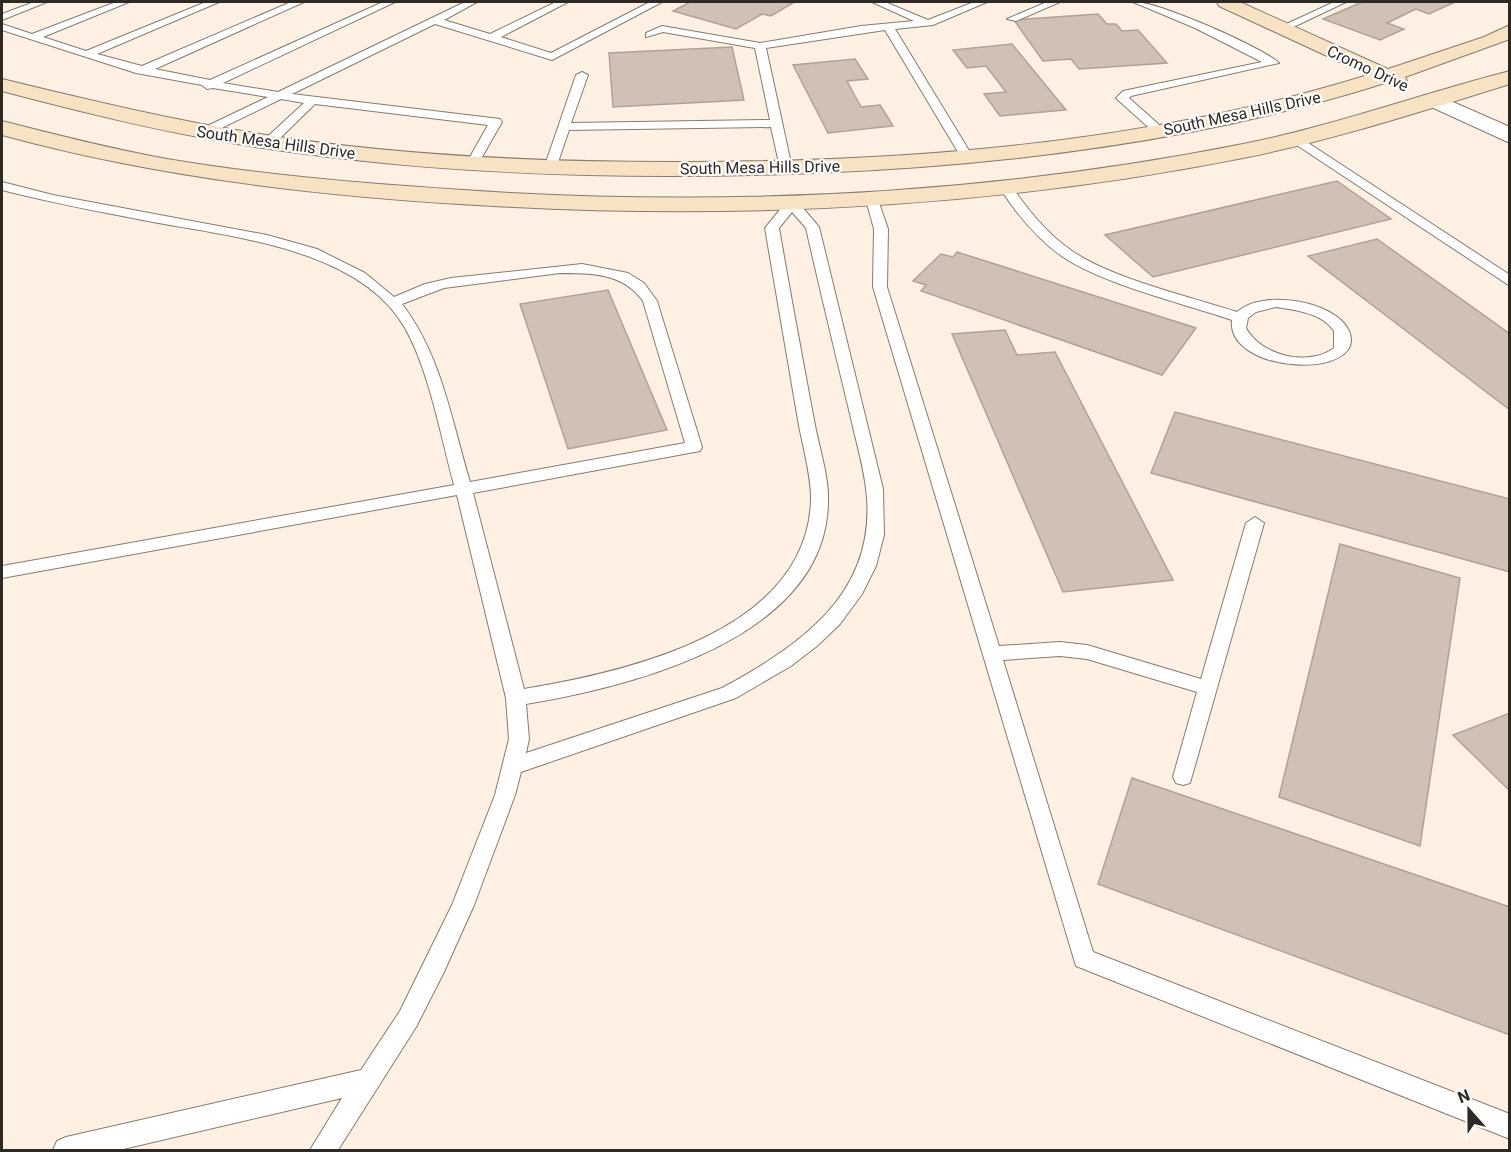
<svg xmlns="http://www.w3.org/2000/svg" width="1511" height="1152" font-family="Roboto,sans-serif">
  <rect width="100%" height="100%" fill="#fef1e3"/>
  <path fill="#cfc2b5" stroke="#aea295" stroke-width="1.5" d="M690 2H786L793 3 771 16 762 14 736 29 673 11Z
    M1362 2H1448L1453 3 1429 14 1416 9 1387 23 1404 29 1380 40 1323 19Z
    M1098 14 1107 24H1116L1122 31 1138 30 1167 63 1079 69 1071 59 1043 61 1014 20Z
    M1012 44 1066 110 1000 116 984 94 1006 92 986 66 967 68 953 50Z
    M732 47 744 100 613 107 609 53Z
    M855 59 868 79 847 81 861 107 880 105 893 126 828 133 793 65Z
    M1337 181 1391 219 1153 277 1105 235Z
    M1377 239 1510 334V410L1308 256Z
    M957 252 1196 328 1162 375 921 291 926 285 913 281 941 254 953 257Z
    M608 290 667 430 568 449 520 304Z
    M1005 330 1017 355 1055 352 1173 580 1063 592 952 334Z
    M1175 412 1510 499V572L1151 473Z
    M1340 544 1460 578 1420 846 1279 797Z
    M1510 713V791L1453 735Z
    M1132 778 1510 907V1035L1098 884Z"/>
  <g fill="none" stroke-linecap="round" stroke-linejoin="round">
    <defs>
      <path id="lane" d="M34 2H47L2 20V14Z
        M116 2H129L43 37 86 51 206 2H219L97 54 142 66 291 2H304L155 69 210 80 383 2H395L223 83 278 92 465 2H477L444 20 490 34 556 2H568L501 37 551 53 650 2H662L552 60 435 24 292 94 500 119 502 122 478 164 472 168 466 164 488 125 315 104 274 144H266V138L304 103 281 99 205 136 201 135V129L268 97 213 88 207 89 202 85 136 73 2 30V24L32 34Z
        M872 2H885L928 20 974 2H987L933 25 895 29 973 157 971 160 967 161 961 157 885 30 766 48 792 168 790 171H782L780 168 771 127 569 130 556 168 550 172 544 168 576 75 582 72 588 75 571 123 770 120 755 48 663 32 646 37V33L662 26 760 43 861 26 914 21Z
        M1047 2H1060L1016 21 1007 19Z
        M1133 2C1155 0 1262 47 1279 63L1131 96 1129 98 1166 131 1156 134 1118 100 1116 98 1123 91 1262 62 1195 28Z
        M1334 2H1346L1287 30 1278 28Z
        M1296 135 1510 275V286L1292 142 1290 139Z
        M2 182 53 195 267 235 317 249 365 273 394 297 425 284 451 278 582 264 628 273 644 283 657 301 702 447 700 451 473 493 524 689C627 672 806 632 811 501 812 477 802 444 798 420 787 356 776 292 765 228L787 201H797L819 227 883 489 884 535 876 566 862 594 840 624 817 646 791 666 736 698 521 772 515 795 474 905 443 974 416 1027 338 1150H310L342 1098 119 1150H53L57 1141 66 1137 361 1070 400 1011 452 905 495 795 509 739 506 698 457 495 2 578V566L454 485C441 437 429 370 405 328 360 249 233 237 153 222 102 212 52 203 2 190ZM792 212 806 228C820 290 835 352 850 414 856 442 865 470 867 498 874 596 799 646 722 688L526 753 529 739 526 704C633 686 828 638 828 500 829 476 818 444 814 420 802 356 790 292 779 228ZM560 273C592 273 623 273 643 301L685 443 470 482C452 422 441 354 402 304L444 288Z
        M1007 186 1012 187C1029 211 1047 234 1072 251 1113 279 1188 296 1237 312 1261 289 1335 300 1349 331 1369 380 1226 375 1232 320 1182 303 1101 284 1060 255 1036 237 1017 214 1001 190ZM1276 307C1296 310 1322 313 1334 331V348C1309 367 1261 356 1246 328L1248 318 1256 312Z
        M872 196 878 200 888 229 887 287 999 646 1060 642 1087 645 1201 679 1246 523 1255 517 1264 523 1190 783 1183 785 1176 783 1173 777 1197 692 1087 659 1060 656 1003 660 1093 952 1510 1114V1139L1076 966 873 287 874 229 866 200Z"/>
      <path id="street" d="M1437 95 1510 127V143L1429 106 1426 101 1429 96Z"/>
      <path id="secondary" d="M1217 2H1240L1388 69 1484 37 1510 25V39L1405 77 1407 81 1404 85 1397 87 1385 83C1202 141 1009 165 817 173 632 180 446 176 263 148 174 135 88 114 2 91V79C88 100 172 120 260 134 397 156 536 162 675 162 907 162 1145 144 1368 75L1219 6Z
        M1510 71V84C1422 111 1334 140 1243 158 996 207 746 220 494 206 328 197 163 179 2 135V121C57 135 111 149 167 159 280 178 395 186 510 193 756 206 1001 192 1243 144 1334 126 1420 94 1510 71Z"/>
    </defs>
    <use href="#lane" stroke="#867b6f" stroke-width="2"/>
    <use href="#street" stroke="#867b6f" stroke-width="2"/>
    <use href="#secondary" stroke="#867b6f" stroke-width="2"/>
    <use href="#lane" fill="#fff" fill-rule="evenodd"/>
    <use href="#street" fill="#fff" fill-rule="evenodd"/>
    <use href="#secondary" fill="#f8e2c4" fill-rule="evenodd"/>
  </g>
  <g text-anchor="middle" stroke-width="4.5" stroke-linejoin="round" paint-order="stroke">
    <g font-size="16" fill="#2e2924" stroke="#fff">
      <text transform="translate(1368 68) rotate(25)" y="6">Cromo Drive</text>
      <text transform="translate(1242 113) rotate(-12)" y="6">South Mesa Hills Drive</text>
      <text transform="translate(276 142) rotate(8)" y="6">South Mesa Hills Drive</text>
      <text transform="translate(760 167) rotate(-1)" y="6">South Mesa Hills Drive</text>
    </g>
  </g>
  <rect width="1511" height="1152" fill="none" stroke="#2e2924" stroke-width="6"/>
  <g transform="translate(1469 1110) rotate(339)" stroke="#ffffff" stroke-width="4.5" paint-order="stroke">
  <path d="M0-4.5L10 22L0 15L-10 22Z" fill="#2e2924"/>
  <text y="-9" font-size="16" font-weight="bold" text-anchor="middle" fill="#2e2924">N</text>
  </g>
</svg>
